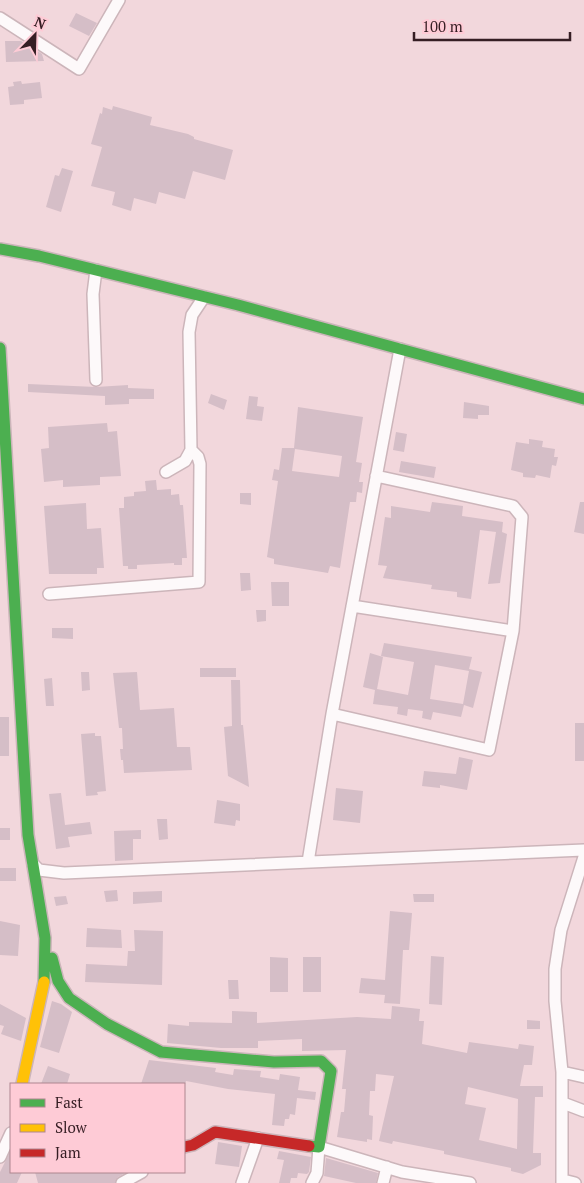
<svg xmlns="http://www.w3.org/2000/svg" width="584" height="1183" font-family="'PT Serif',serif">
  <rect width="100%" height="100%" fill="#f2d7dc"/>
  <path fill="#d5bec7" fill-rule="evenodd" d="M76 13 97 23 89 36 69 26Z
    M5 41H21L42 54 44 61 6 62Z
    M21 81 22 84 40 82 42 98 24 100V104L10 105 8 87 14 86 13 82Z
    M113 106 152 117 150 125 188 134 194 137V139L233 150 225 180 193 171 185 199 159 192 156 204 134 198 131 211 112 205 115 192 91 186 102 147 91 144 100 113 102 114 103 107 112 110Z
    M62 168 73 171 61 212 46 207 55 175 59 176Z
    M28 384 96 387 128 385V388L154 389V399H129V404L105 405V396L28 392Z
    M211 394 227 400 224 410 208 403Z
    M249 396 258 397 257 406 264 407 262 421 246 419Z
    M464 402 489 406V415H478V419L463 418Z
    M298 407 363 417 356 462 362 463 359 482H363L362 493 357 492 356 502H350L340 568 330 566 328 573 274 564V559L267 557 278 481 272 480 274 469 279 470 282 448H294ZM295 449 342 456 339 477 292 471Z
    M107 423 108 432 117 431 121 476 100 477V485L63 487V480L44 482 41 449 49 448 48 427Z
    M396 432 407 434 404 452 393 450Z
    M529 439 543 441 542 447 555 449 554 457H558L556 466 552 465 550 478 536 475 535 478 523 477V473L511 470 516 442 529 444Z
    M401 461 436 467 434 478 399 472Z
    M156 480 157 490 171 489V495L179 494 180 505H183L187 558H182V565H174V563L137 565V569H128V566H123L119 508H124V497L134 496V492L146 491 145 481Z
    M240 493H251V505L240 504Z
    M432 502 463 506 462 516 503 522 502 532 507 534 500 583 488 584 496 532 480 530 471 599 457 597V592L431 589 432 585 383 578 387 566 378 565 385 517 391 518V506L430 512Z
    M580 502H584V534L574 532Z
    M86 503 87 529 101 528 104 568H97V574H49L44 506Z
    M240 573H250L251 590 241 591Z
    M271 582H289V606H272Z
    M256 610H266V621L257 622Z
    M52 628H73V639L52 638Z
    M384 643 472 657 469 669 482 672 473 708 464 705 461 717 433 712 431 720 422 718 423 711 408 709 407 716 397 714 398 707 373 704 375 690 363 687 370 653 383 657 377 689 408 695 414 662 381 656ZM435 665 469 671 463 704 430 699Z
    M200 668H236V677H200Z
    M81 672H89L90 690 82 691Z
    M137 672 140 710 174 708 177 747H190L192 770 124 773 123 760H121L120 749H123L122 728H119L113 673Z
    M52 678 54 706H46L44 679Z
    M231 680H240L241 725H243L249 787 228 776 224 727 232 726Z
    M0 717H9V756H0Z
    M575 723H584V761H575Z
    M95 733V736H101L106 791 97 792 98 795 86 796 81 734Z
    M459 757 473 760 467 790 440 785V788L422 786 424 771 456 774Z
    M336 788 363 791 360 823 333 820Z
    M61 793 65 825 90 822 92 834 68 837 70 847 56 849 49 794Z
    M217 800 240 804V821L236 820 235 826 214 823Z
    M157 819H167L168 839 159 840Z
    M0 828H10V840H0Z
    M141 830V839H133V860L115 861 114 831Z
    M0 868H16V881H0Z
    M117 890 118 901 106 902 104 891Z
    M162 891V902L133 904V892Z
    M413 894H434V902H414Z
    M66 896 68 904 56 906 54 897Z
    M390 911 412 913 409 950H403L400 1004 384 1003 385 995 359 993 361 978 385 980Z
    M0 921 20 925 18 956 0 955Z
    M87 928 121 930 122 948 86 947Z
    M134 930 163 931 162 985 85 982 86 964 127 966 128 951H135Z
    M431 956 444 957 442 1005 429 1004Z
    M270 957 288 958V992H270Z
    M303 957H321V992H303Z
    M228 980H238L239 999H229Z
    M52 1001 61 1004 72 1012 59 1053 40 1047Z
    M0 1004 26 1018 21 1041 1 1034 4 1026 0 1025Z
    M392 1006 420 1009 419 1021H424L422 1044 467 1053 469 1042 518 1049 519 1044 534 1046 532 1065H524L520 1086H543V1097H535L533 1153H541V1165L523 1174 511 1171V1168L444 1154V1151L393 1141 392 1144 379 1141 394 1076 376 1074 375 1091H370L369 1115 373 1116 372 1140 367 1139V1142L337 1137 341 1112H344L346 1089H342L346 1050 302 1051V1039L258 1041V1048H221L167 1043 168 1024 189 1026V1022L232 1023V1011L257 1012V1023L357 1017 391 1019ZM468 1087 518 1099 517 1149 479 1140 486 1108 465 1104Z
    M527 1020 540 1021V1029H527Z
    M149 1060 216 1068 215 1072 233 1075 234 1069 261 1071 260 1077 279 1080 280 1074 300 1077 298 1090 316 1092 315 1100 297 1098 295 1115 290 1114 289 1119H285L284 1126 272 1125 275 1094 228 1089 186 1081 185 1084H141Z
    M48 1066 70 1074 67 1084H41Z
    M218 1142 242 1146 239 1167 215 1164Z
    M11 1150V1172H22L17 1183H0V1172Z
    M279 1151 311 1157 309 1172 307 1174 298 1173 297 1178H291L290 1183H279L284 1160 277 1159Z
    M326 1158 378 1173 376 1183H356L324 1176Z
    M35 1172H127L118 1177 115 1183H38Z"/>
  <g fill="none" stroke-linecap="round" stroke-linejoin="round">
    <defs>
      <path id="street" d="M0 18 79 69 119 0
        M96 380 93 294 96 270
        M166 472 185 461 191 450 189 332 192 315 204 297
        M376 476 513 506 522 517 513 631
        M49 594 199 582 200 464 198 457 191 450
        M332 714 489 750 513 631 352 606
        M308 862 332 714 400 349
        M33 864 39 870 64 873 584 850
        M562 1072 584 1077
        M563 1103 584 1111
        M0 1157 11 1133
        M563 1180 575 1183
        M122 1183 142 1172
        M242 1183 258 1138
        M312 1183 317 1173 319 1147 402 1172 470 1183
        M383 1183 387 1167
        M562 1183V1072L555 1001V969L561 930 584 857"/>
      <path id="fast" d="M0 249 39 256 238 305 584 399
        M0 348 28 835 45 938 44 982
        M52 958 58 981 69 998 107 1024 161 1052 274 1062 321 1061 331 1071 319 1147 309 1146"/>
      <path id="slow" d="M22 1084 44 982"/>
      <path id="jam" d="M184 1147 193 1145 215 1132 309 1146"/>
    </defs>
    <use href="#street" stroke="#ccb5ba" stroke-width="14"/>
    <use href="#fast" stroke="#ccb5ba" stroke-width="14"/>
    <use href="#slow" stroke="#ccb5ba" stroke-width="14"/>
    <use href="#jam" stroke="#ccb5ba" stroke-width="14"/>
    <use href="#street" stroke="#fdf9fa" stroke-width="11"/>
    <use href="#fast" stroke="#4caf50" stroke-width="11"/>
    <use href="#slow" stroke="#ffc107" stroke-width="11"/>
    <use href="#jam" stroke="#c62828" stroke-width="11"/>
  </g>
  <rect x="10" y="1083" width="175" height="90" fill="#fecbd6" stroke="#ae868f"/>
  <rect x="20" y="1099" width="25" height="8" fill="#4caf50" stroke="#ae868f"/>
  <text x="55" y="1108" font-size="15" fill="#361e24">Fast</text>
  <rect x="20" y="1124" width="25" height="8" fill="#ffc107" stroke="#ae868f"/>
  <text x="55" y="1133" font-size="15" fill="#361e24">Slow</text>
  <rect x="20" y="1149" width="25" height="8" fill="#c62828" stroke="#ae868f"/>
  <text x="55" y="1158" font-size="15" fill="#361e24">Jam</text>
  <g transform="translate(35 35) rotate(23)" stroke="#fecbd6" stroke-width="4" paint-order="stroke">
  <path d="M0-4L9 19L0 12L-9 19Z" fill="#361e24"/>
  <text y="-8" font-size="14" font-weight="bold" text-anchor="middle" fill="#361e24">N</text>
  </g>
  <path d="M414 32v8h156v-8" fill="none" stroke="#361e24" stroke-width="2.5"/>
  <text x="422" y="32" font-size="15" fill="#361e24" stroke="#fecbd6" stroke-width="4" paint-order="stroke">100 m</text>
</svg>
